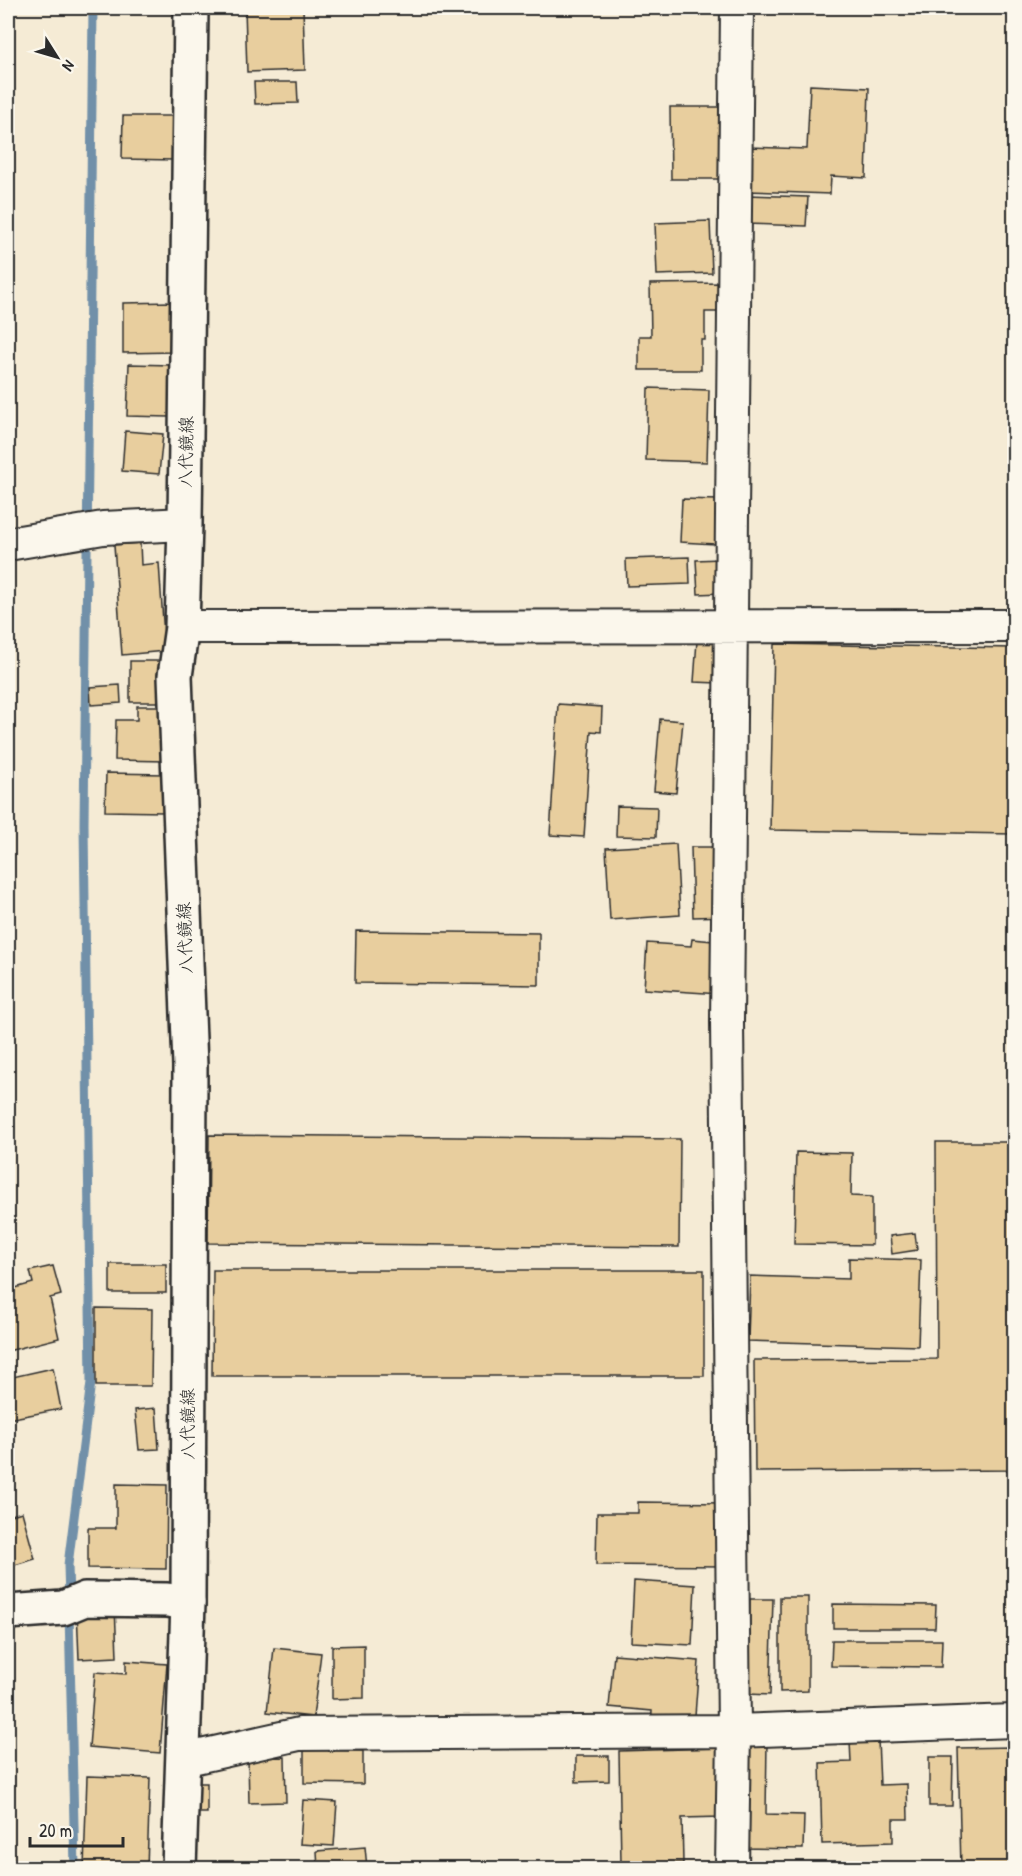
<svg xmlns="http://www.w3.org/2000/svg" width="1022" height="1876" font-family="'Patrick Hand','Klee One',sans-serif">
  <rect width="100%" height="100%" fill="#f5ebd5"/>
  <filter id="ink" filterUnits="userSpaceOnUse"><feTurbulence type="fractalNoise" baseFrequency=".0167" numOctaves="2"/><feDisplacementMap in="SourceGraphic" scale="12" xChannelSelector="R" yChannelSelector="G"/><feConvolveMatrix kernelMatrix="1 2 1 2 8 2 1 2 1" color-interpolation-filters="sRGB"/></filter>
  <g filter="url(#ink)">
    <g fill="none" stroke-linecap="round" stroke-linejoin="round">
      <path stroke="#7190a9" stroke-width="9" d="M69 1600 68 1565 91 1382 84 824 93 8
        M69 1613 75 1868"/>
    </g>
    <path fill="#e8ce9e" stroke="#2b2b2b" stroke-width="1.5" d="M245 8H303L305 70 247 72Z
      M254 82H297L298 103 255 104Z
      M810 85 869 88 866 178 831 176 830 194 747 191 749 147 807 149Z
      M670 107H722L723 179H671Z
      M123 116H175L174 160 122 159Z
      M747 195 808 197 806 226 746 224Z
      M710 221 712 273 657 275 655 223Z
      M725 283V312H705V340H701V370H639V336H651L650 284Z
      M173 302 174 352 123 353V303Z
      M129 364 171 365 169 417 127 416Z
      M648 388 709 390 707 462 646 460Z
      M125 431 163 434 159 474 122 471Z
      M682 499 718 500 715 544 680 542Z
      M140 543 141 565 159 563 165 651 122 655 114 545Z
      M689 557 690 584 627 586 626 559Z
      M720 559 721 593 698 594 696 560Z
      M698 627 721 629 718 683 694 682Z
      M774 644 1014 648V834L770 830Z
      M130 661H168V702H130Z
      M120 685 121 703 91 705 90 687Z
      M558 704 602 707 601 732 591 731 584 837 550 835Z
      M137 706H167L166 761 115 760 116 720H137Z
      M660 719 683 721 676 793 654 791Z
      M106 773 165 774 164 812 105 811Z
      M617 806 657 807 656 837 616 836Z
      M676 844 680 915 610 920 606 848Z
      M691 847H724L726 916 693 917Z
      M356 931 539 933V985L355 983Z
      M692 939 724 942 720 994 644 989 647 943 691 946Z
      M209 1135 680 1139 679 1247 208 1243Z
      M936 1142H1014V1470L755 1472 754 1360 937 1359Z
      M796 1152 852 1153 851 1196 872 1197V1245L794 1244Z
      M915 1233 917 1250 892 1254 890 1236Z
      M849 1258 921 1260 918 1346 748 1341 750 1276 849 1279Z
      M110 1264H166V1293H110Z
      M53 1266 61 1295 50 1298 59 1338 8 1351V1290L33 1283 30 1271Z
      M213 1270H704V1376H212Z
      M96 1308 152 1309 151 1386H96Z
      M53 1368 61 1409 8 1419V1378Z
      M156 1408 159 1449 139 1450 135 1410Z
      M116 1484 167 1485 166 1569 88 1568V1528H116Z
      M638 1502 725 1503V1566L596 1565 597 1513H638Z
      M22 1512 35 1559 8 1567V1516Z
      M634 1581 695 1585 692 1645 631 1642Z
      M780 1597H808V1691L780 1692Z
      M750 1599H773L770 1695 748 1694Z
      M833 1604 936 1605 935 1628H833Z
      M115 1606 117 1657 79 1659 77 1609Z
      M832 1640H942L941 1667 831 1666Z
      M364 1645V1698L332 1699V1646Z
      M274 1648 321 1653 313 1717 267 1712Z
      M614 1654 699 1661 694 1729 651 1726 652 1711 609 1707Z
      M126 1661 167 1664 160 1753 89 1747 95 1672 126 1674Z
      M743 1739 767 1740 766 1814 804 1815 803 1849 741 1848Z
      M878 1740 880 1785 907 1784 908 1819H893V1842L822 1844 820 1763 851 1762 850 1741Z
      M1014 1747V1868H961L958 1748Z
      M719 1748 721 1817 682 1818 683 1863 621 1864 619 1751Z
      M304 1750 363 1751V1784L304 1783Z
      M576 1756H609V1781L576 1782Z
      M285 1757 286 1802 249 1803 248 1758Z
      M929 1757H953L952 1806H929Z
      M87 1776 150 1778 147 1868H84Z
      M192 1783H207V1813H191Z
      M303 1800 337 1802 334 1846 300 1844Z
      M365 1847 367 1868H318L317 1851Z
      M14 1864 56 1868H13Z"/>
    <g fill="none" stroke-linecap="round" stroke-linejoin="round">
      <defs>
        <path id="street" d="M8 544 103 528 185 524
          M182 627 1014 626
          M183 1760 299 1734 734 1731 1014 1721
          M732 1868 734 1731 727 1022 737 8"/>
        <path id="secondary" d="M8 1612 63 1608 85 1599 167 1600 188 1603"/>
        <path id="primary" d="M179 1868 188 1603 190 1066 175 676 182 627 185 524 191 8"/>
      </defs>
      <use href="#street" stroke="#2b2b2b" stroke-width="36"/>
      <use href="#secondary" stroke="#2b2b2b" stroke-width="38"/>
      <use href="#primary" stroke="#2b2b2b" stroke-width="38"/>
      <use href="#street" stroke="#fbf7ec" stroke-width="32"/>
      <use href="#secondary" stroke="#fbf7ec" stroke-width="33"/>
      <use href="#primary" stroke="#fbf7ec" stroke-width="33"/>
    </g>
  </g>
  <g text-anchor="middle" stroke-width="6" stroke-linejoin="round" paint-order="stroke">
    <g font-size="18" fill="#2b2b2b" stroke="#fbf7ec">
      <text transform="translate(186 452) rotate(-89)" y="6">八代鏡線</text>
      <text transform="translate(185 938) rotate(-92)" y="6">八代鏡線</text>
      <text transform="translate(188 1424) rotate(-90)" y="6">八代鏡線</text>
    </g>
  </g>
  <rect width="1022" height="1876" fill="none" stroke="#fbf7ec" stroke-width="30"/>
  <rect x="15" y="15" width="992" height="1846" fill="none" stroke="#2b2b2b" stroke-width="2" filter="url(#ink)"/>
  <g transform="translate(57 57) rotate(127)" stroke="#fbf7ec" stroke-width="4.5" paint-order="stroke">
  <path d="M0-4.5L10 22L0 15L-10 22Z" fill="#2b2b2b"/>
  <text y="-9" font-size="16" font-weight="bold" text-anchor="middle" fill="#2b2b2b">N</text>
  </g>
  <path d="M30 1837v9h93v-9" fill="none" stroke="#2b2b2b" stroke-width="3"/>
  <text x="39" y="1837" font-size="18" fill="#2b2b2b" stroke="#fbf7ec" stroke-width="4.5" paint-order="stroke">20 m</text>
</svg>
